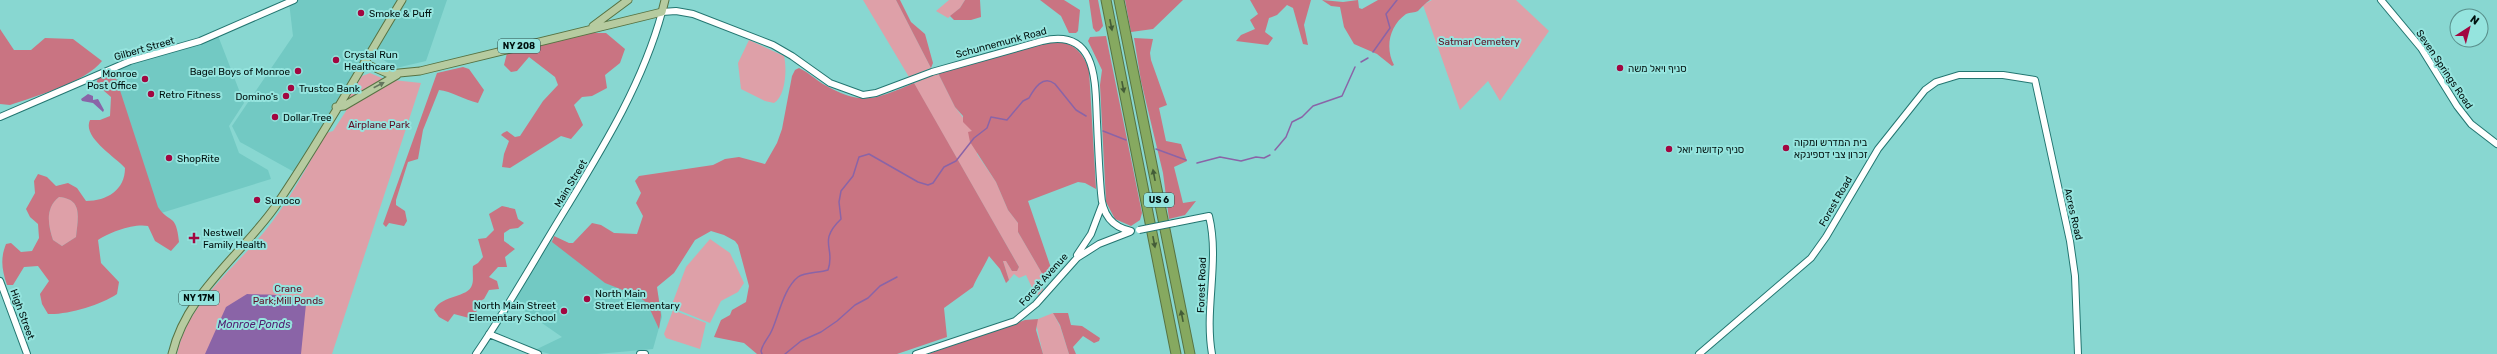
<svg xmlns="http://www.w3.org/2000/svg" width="2497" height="354" font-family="Rubik,'Noto Sans Hebrew',sans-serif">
  <rect width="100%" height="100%" fill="#88d7d1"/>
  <path fill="#72c9c3" d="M294 0H447L426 61 396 68 371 52 296 173 240 142 232 126 293 36 289 2Z
    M217 33 244 103 229 126 239 153 268 170 271 179 158 214 110 70Z
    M550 238 615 282 658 295 662 317 653 349 597 354H550L535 350 562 337 513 303Z"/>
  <path fill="#dea0a8" d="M863 0H896L931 68 909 77Z
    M949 0H965L960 8 948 18 936 11Z
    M1432 0H1516L1549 31 1500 101 1488 81 1460 110 1423 5Z
    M749 40 784 56C787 68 786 96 774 103L765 101 741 89 738 63Z
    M370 73 384 79 421 83 332 354H177C189 299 240 265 272 222 293 194 309 163 326 133L333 131 346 111 347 100 362 76Z
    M938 73 955 107 973 131 969 138 974 134 979 91 977 154 996 182 1008 210 1018 223V232L1043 275 1041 284 1043 290 1039 295 1035 294 1026 275 1019 278 1014 274 1009 280 1003 261H1006L1012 271H1017L1019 267 917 89 914 83Z
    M59 197C83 199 78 217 76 237L62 246 53 240C48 225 45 208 59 197Z
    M710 239 730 253 744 283 738 292 721 301 710 323 671 307 686 267Z
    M673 310 706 323 700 349 666 338 664 334Z
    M1053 313 1060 326 1069 354H1043L1036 323 1038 319Z"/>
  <path fill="#c97482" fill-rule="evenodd" d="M896 0H900L911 22 925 34 933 63 931 68Z
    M965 0H980L981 17 971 20H954L950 16 960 8Z
    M1040 0H1064L1080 10 1078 31 1076 33H1069L1061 16Z
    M1089 0H1098L1103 26 1099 31 1096 32 1093 28Z
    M1125 0H1183L1153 29 1131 32Z
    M1250 0H1311L1304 25 1308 45 1303 44 1293 8 1287 5 1277 15 1269 18 1265 32 1273 38 1268 45 1236 41 1241 35 1255 29 1250 20 1258 14Z
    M1322 0 1343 2 1358 0 1359 8 1362 9 1378 0H1430C1425 3 1422 7 1418 11 1415 13 1410 12 1406 14 1389 26 1385 48 1394 65L1392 66 1377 54 1354 44 1344 27 1340 7 1331 6Z
    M0 29 14 50H31L45 38 73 39 102 61C86 82 36 96 10 105L0 104Z
    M591 33H606L625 49 620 63 605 75 607 88 592 96 582 97 574 105 583 125 571 139 561 136 510 168 502 167 504 154 509 141 501 135 503 133 507 131 515 137 520 136 543 101 558 85 555 77 529 57 517 71 511 72 504 65 507 53Z
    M1106 36 1142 213 1140 220 1131 226 1115 219 1106 202 1100 85 1102 70 1088 41 1090 37Z
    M1134 38 1153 39 1150 53 1151 60 1167 105 1159 108 1166 141 1181 144 1187 161 1174 167 1183 203 1196 201 1185 215 1169 219 1163 173 1141 81Z
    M1057 41C1074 43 1084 54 1089 70L1096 189 1085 183 1078 182 1028 201 1051 268 1050 274 1043 275 1018 232V223L1008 210 996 182 970 142 968 132 972 131 963 122V116L955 107 938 73 1032 45Z
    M463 67 469 69 484 90 478 103C464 100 451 91 439 90L423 130 418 159 408 162 396 200V205L405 211 407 221 404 226 389 223 386 227 383 224 437 73Z
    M799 68C808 72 815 79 823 84 863 107 875 99 914 83L1019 267 1017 271H1012L1006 261H1003L1009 280 1006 283 1000 269 989 256C984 267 977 277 973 287L944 308 947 337 897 354H757L744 343 714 337 721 320 730 315 732 310 746 302 749 286 738 245 735 241 724 235 711 231 695 240 674 273 657 287 661 315 659 329 647 303 638 296 605 283 552 242 554 236 569 243H573L592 223 601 225 614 233 637 234 643 216 636 203 641 193 635 181 639 176 713 165 725 159 739 157 765 164 777 143 782 129 792 76 795 70Z
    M107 73 115 75 158 207C170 225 176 212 179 242L171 251 155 241 148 226C135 223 109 232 98 240L101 263 119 282 117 294C101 305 67 315 48 314L42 304 40 294 49 281 38 266 24 267 13 285H7C2 270 0 259 6 244L11 243 21 252 32 251 39 238 38 224 30 217 26 209 35 193 34 181 38 174 47 177 56 186 68 183 77 188 86 201C107 201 125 190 125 168 114 156 82 137 90 120H100L110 116 111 97 96 84 98 78ZM59 197C83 199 78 217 76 237L62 246 53 240C48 225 45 208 59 197Z
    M502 206 515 209 518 219 524 223 518 228 510 229 504 233V241L515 249 505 257 507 267H498L489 277 497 281 499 289 489 290 484 299 478 302 476 314 469 318 454 314 448 322 439 317 434 310C443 294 468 298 472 285 474 280 472 272 473 266L478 263 483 257 478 239 486 238 494 230 489 214Z
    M1053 313H1068L1071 325 1082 326 1100 338 1099 341 1094 343 1083 336 1073 347 1076 354H1069L1060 325Z
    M1038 319 1036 330 1043 354H928L1025 320Z"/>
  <path fill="#8a64a7" d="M88 94 93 96V100L98 99 104 110 103 112 93 103 82 101 81 99Z
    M247 294C262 295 296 293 306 304L301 354H205L226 307Z"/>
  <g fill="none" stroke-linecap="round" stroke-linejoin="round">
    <path stroke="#8a64a7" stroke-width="1.5" d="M1373 52 1390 28 1386 14 1397 0
      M1361 62 1368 58
      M1103 131 1126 140
      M1156 149 1186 160
      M1275 150 1286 137 1292 122 1302 117 1313 106 1342 96 1355 67
      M1197 163 1220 157 1241 161 1256 157 1264 158 1270 155
      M762 354 761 351C763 342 769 338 772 330 779 314 784 288 798 277 805 272 819 273 828 270 836 248 817 242 841 219L839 202 841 191 853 176 859 157 869 154 918 182 928 185 933 183 944 167 956 161 974 138 987 128 991 117 1007 120 1023 101 1029 98C1034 89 1043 74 1055 84L1076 110 1086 116
      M785 354 801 341 821 332 837 321 855 305 868 298 880 286 897 277"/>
    <defs>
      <path id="tertiary" d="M2381 0 2421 48 2457 106 2471 124 2497 144
        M0 117 130 61 200 41 294 0
        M1174 223 1209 216C1220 261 1204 309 1212 354
        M1077 255 1091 234 1102 205
        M0 281 27 354
        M489 334 538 354
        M476 354C509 306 537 255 568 205 605 144 643 82 662 12L676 11 693 14 773 45 792 56 830 83 863 95 876 93 932 72 1042 41C1099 27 1095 85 1097 122 1098 146 1099 169 1101 193 1102 213 1111 227 1131 231
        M640 354H645
        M916 354 1015 321 1036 304 1077 258 1099 244 1130 232
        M1699 354 1811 258 1826 237 1878 149 1925 90 1936 82 1959 75H2003L2035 80 2070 241 2075 276 2078 354"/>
      <path id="primary" d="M593 26 628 0
        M364 63 389 74 420 71 662 12 665 0
        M336 107 344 106 397 75
        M172 354C186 294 241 255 275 207 321 140 360 69 402 0"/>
      <path id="motorway" d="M1106 0 1176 354
        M1119 0 1190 354"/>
    </defs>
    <use href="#tertiary" stroke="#237671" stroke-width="8"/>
    <use href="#primary" stroke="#577343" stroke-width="9"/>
    <use href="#motorway" stroke="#577343" stroke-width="11"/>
    <use href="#tertiary" stroke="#fff" stroke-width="6"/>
    <use href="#primary" stroke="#b6cba0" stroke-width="7"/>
    <use href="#motorway" stroke="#86a960" stroke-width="9"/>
    <defs>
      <path id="tertiary-bridge" d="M1139 230 1174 223"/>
    </defs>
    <use href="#tertiary-bridge" stroke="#237671" stroke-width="8" stroke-linecap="butt"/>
    <use href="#tertiary-bridge" stroke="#fff" stroke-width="6"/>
  </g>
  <defs><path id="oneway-solid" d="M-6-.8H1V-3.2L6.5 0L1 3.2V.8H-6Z"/></defs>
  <g fill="#435c37">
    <use href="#oneway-solid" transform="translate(1111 25) rotate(79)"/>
    <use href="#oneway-solid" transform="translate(1123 87) rotate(79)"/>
    <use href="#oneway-solid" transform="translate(1154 175) rotate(-101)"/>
    <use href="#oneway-solid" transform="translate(1154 242) rotate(79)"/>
    <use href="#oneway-solid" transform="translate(1182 316) rotate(-101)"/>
  </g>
  <use fill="#64775e" href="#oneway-solid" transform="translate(379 85) rotate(-27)"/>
  <g fill="#a20640" stroke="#95e4de" stroke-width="1.5">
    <circle cx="361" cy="13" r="4"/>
    <circle cx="336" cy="60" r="4"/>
    <circle cx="1620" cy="68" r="4"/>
    <circle cx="298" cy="71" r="4"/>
    <circle cx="145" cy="79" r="4"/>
    <circle cx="291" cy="88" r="4"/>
    <circle cx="151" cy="94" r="4"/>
    <circle cx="286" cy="96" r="4"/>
    <circle cx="275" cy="117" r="4"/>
    <circle cx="1786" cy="148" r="4"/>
    <circle cx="1669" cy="149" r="4"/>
    <circle cx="169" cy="158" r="4"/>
    <circle cx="257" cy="200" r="4"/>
    <path d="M192 232h4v4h4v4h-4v4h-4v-4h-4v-4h4z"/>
    <circle cx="587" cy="299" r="4"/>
    <circle cx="564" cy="311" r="4"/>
  </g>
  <g text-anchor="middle" stroke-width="4" stroke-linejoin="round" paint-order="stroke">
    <g fill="#95e4de" stroke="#2d504c" stroke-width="1">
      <rect x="498" y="39" width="42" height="14" rx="3"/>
      <rect x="1144" y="193" width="30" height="14" rx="3"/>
      <rect x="179" y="291" width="40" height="14" rx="3"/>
    </g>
    <g font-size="9" font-weight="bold" fill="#00100e">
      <text x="519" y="49">NY 208</text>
      <text x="1159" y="203">US 6</text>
      <text x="199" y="301">NY 17M</text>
    </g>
    <g font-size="10" fill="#00100e" stroke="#95e4de" text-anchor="start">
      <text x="369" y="17">Smoke &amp; Puff</text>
      <text x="344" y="58">Crystal Run<tspan x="344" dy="12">Healthcare</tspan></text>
      <text x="1628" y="72">סניף ויאל משה</text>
      <text x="290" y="75" text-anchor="end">Bagel Boys of Monroe</text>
      <text x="137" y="77" text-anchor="end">Monroe<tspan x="137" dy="12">Post Office</tspan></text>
      <text x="299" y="92">Trustco Bank</text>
      <text x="159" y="98">Retro Fitness</text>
      <text x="278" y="100" text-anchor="end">Domino's</text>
      <text x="283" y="121">Dollar Tree</text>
      <text x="1794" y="146">בית המדרש ומקוה<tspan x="1794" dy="12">זכרון צבי דספינקא</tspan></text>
      <text x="1677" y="153">סניף קדושת יואל</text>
      <text x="177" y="162">ShopRite</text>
      <text x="265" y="204">Sunoco</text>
      <text x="203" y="236">Nestwell<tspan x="203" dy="12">Family Health</tspan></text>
      <text x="595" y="297">North Main<tspan x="595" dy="12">Street Elementary</tspan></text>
      <text x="556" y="309" text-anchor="end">North Main Street<tspan x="556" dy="12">Elementary School</tspan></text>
    </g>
    <g font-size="10" fill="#5e1026" stroke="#95e4de">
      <text x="1479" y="45">Satmar Cemetery</text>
      <text x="379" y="128">Airplane Park</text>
      <text x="288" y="292">Crane<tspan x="288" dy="12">Park;Mill Ponds</tspan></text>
    </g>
    <g font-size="10" fill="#00100e" stroke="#95e4de">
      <text transform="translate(1001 42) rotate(-15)" y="4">Schunnemunk Road</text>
      <text transform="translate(144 48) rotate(-16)" y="4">Gilbert Street</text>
      <text transform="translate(2445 69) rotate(56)" y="4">Seven Springs Road</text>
      <text transform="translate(570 183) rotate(-59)" y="4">Main Street</text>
      <text transform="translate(1835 201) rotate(-60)" y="4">Forest Road</text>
      <text transform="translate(2074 214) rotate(77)" y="4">Acres Road</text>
      <text transform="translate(1043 279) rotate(-48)" y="4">Forest Avenue</text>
      <text transform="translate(1201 285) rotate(-88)" y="4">Forest Road</text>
      <text transform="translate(23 314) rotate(70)" y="4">High Street</text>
    </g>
    <g font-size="11" font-style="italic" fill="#511d70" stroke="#95e4de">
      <text x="254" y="328">Monroe Ponds</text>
    </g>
  </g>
  <g transform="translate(2469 28) rotate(36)"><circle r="19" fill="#95e4de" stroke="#598f8b"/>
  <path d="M0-3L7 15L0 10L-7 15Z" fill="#a20640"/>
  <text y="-6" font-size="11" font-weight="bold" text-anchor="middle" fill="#00100e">N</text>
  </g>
</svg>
